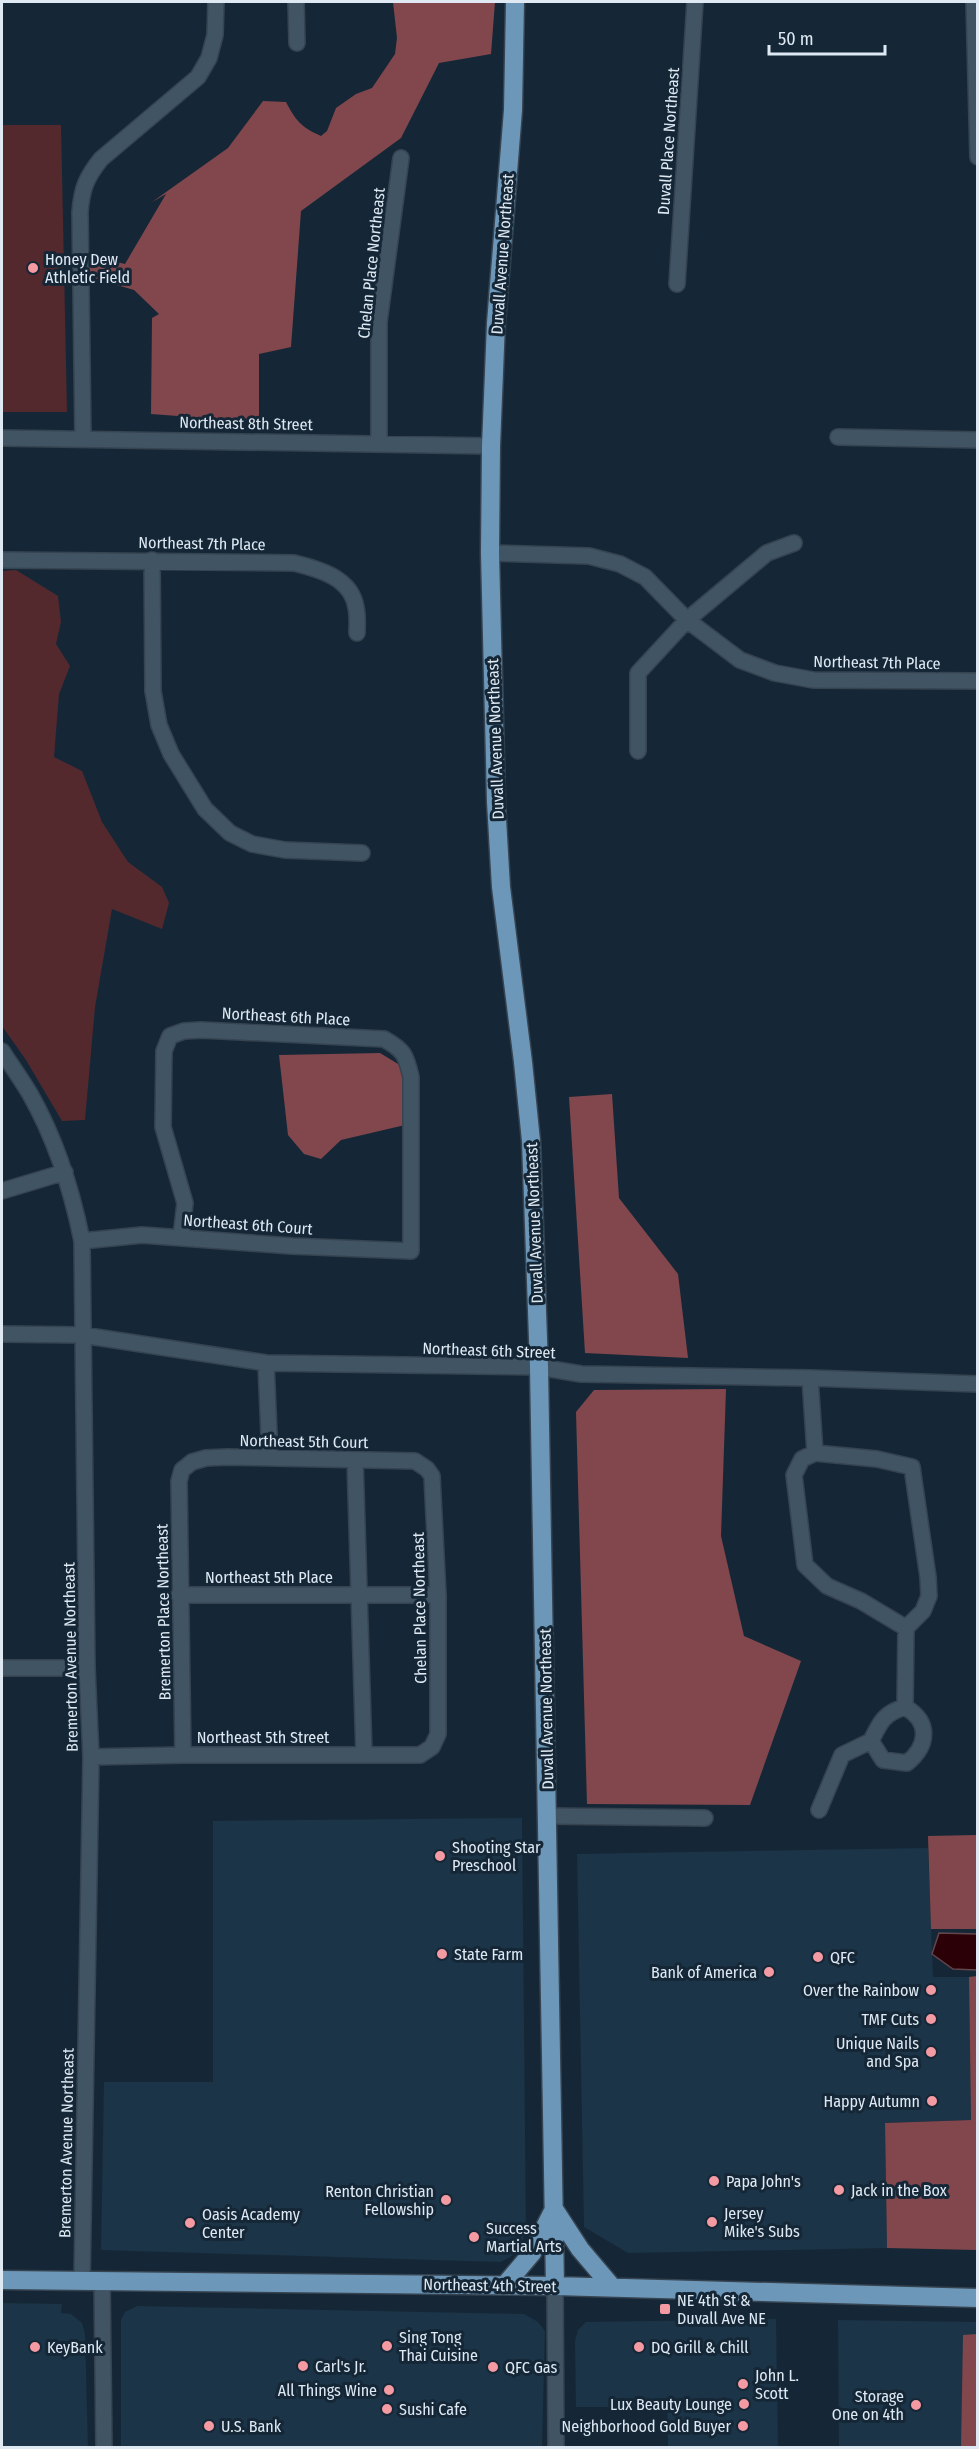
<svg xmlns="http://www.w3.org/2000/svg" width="979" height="2449" font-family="'Fira Sans Condensed',sans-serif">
  <rect width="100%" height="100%" fill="#152736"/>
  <path fill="#1b3447" d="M522 1818 526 2231 518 2252 501 2262 101 2250 104 2082H213V1821Z
    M928 1848 933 1977H969L971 2120 885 2123 887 2248 628 2253 584 2227 577 1854Z
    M2 2303 62 2304 61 2313 71 2314 82 2323 85 2334 88 2447H2Z
    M137 2306 524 2314 538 2322 545 2331 542 2447H121V2320L125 2312Z
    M776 2319 778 2447H668L667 2407H576L575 2341 578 2330 586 2322Z
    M838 2320 977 2322V2447H839Z"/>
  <path fill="#53292d" d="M2 125H61L67 412H2Z
    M16 570 58 596 61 622 56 644 70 666 59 694 54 757 82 771 102 822 128 862 162 887 169 903 162 929 112 909 95 1007 85 1120 62 1121 26 1060 2 1026V571Z"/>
  <path fill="#81474d" d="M393 2H495L491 54 439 63 401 138 301 211 291 347 259 354V422L151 414 152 318 159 314 134 290 93 278 88 268V255L125 264 166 194 152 202 228 148 263 101 286 102C296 121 301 127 321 136L327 131 336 108 356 94 372 88 395 54 397 38Z
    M380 1053 403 1067 405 1125 341 1140 321 1159 304 1154 288 1135 279 1055Z
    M612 1094 619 1198 678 1274 688 1358 585 1353 569 1097Z
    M726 1389 721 1536 744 1636 801 1661 750 1805 587 1804 576 1412 594 1390Z
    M977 1835V1929H931L928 1836Z
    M977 1976V2250L887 2248 885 2123 971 2120 969 1977Z
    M977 2334V2447H961L963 2335Z"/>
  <path fill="#2c0007" stroke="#61464e" stroke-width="1.5" d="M939 1933 977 1934V1970L953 1969 932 1954Z"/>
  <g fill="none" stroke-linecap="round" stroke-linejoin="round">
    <defs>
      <path id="minor" d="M296 2 297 43
        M974 2 978 157
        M677 284 695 2
        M838 437 978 440
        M2 438 491 446
        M83 439 80 212C82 188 86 178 101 159L198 77 209 58 215 35 216 2
        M379 443V322L401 158
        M490 553 589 556 620 564 645 577 687 620 740 660 775 673 813 680 978 681
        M2 560 294 563C319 569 352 578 356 608 358 616 357 625 357 633
        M152 560 153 691 159 725 171 754 205 809 230 833 252 844 285 850 362 853
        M638 751V673L687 620 767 553 794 543
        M2 1051C11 1065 21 1079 30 1094 55 1138 72 1191 82 1241L87 1668 91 1757 82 2281
        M2 1191 65 1172
        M82 1241 142 1235 292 1246 411 1251V1077C406 1055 404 1050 384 1039L201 1030 184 1031 170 1036 164 1051 163 1127 185 1203 181 1237
        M2 1334 82 1335 266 1363 539 1367 581 1374 810 1378 978 1384
        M266 1363 270 1458
        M810 1378 815 1453
        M355 1460 364 1755
        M179 1595H438
        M2 1668H87
        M871 1741C880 1722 884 1713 905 1707L906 1628 923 1611 929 1596 928 1577 912 1467 877 1459 815 1453 802 1459 794 1475 805 1565 827 1586 861 1601 906 1628
        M91 1757 183 1755H420L432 1747 438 1734V1595L432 1476 427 1469 415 1461 227 1457 206 1458 192 1462 182 1470 179 1481 183 1755
        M819 1810 842 1755 871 1741 883 1760 907 1763C928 1746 931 1722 905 1707
        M548 1816 705 1818
        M102 2281 104 2448
        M555 2286 556 2448"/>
      <path id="major" d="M515 2 513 110 496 323 491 446 490 553 496 802 501 887 523 1062 531 1141 539 1367 555 2286
        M554 2209 580 2249 613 2288
        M2 2280 555 2286 978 2298
        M505 2285 532 2253 552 2213"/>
    </defs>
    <use href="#minor" stroke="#364350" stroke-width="18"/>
    <use href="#major" stroke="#364350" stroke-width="21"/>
    <use href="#minor" stroke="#405464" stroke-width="15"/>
    <use href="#major" stroke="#6d97b8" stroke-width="18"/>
  </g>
  <g fill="#f49aa2" stroke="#152736" stroke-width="2">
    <circle cx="33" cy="268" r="6"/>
    <circle cx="440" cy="1856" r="6"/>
    <circle cx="442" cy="1954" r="6"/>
    <circle cx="818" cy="1957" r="6"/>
    <circle cx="769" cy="1972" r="6"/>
    <circle cx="931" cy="1990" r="6"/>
    <circle cx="931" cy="2019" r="6"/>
    <circle cx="931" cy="2052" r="6"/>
    <circle cx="932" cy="2101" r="6"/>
    <circle cx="714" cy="2181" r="6"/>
    <circle cx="839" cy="2190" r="6"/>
    <circle cx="446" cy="2200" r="6"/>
    <circle cx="712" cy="2222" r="6"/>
    <circle cx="190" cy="2223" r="6"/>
    <circle cx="474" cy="2237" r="6"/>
    <rect x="659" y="2303" width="12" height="12" rx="3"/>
    <circle cx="387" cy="2346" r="6"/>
    <circle cx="35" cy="2347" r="6"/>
    <circle cx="639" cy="2347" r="6"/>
    <circle cx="303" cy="2366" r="6"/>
    <circle cx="493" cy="2367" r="6"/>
    <circle cx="743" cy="2384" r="6"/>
    <circle cx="389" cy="2390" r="6"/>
    <circle cx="744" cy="2404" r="6"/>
    <circle cx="916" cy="2405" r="6"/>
    <circle cx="387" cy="2409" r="6"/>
    <circle cx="209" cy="2426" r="6"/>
    <circle cx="743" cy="2426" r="6"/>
  </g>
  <g text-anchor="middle" stroke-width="6" stroke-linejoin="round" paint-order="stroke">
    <g font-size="16" fill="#dee9f3" stroke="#152736">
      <text transform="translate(668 141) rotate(-86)" y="6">Duvall Place Northeast</text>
      <text transform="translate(502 254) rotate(-86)" y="6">Duvall Avenue Northeast</text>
      <text transform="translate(371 263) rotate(-84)" y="6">Chelan Place Northeast</text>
      <text transform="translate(246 423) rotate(1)" y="6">Northeast 8th Street</text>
      <text transform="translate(202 543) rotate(1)" y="6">Northeast 7th Place</text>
      <text transform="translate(877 662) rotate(1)" y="6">Northeast 7th Place</text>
      <text transform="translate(495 739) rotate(-92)" y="6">Duvall Avenue Northeast</text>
      <text transform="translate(286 1016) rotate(3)" y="6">Northeast 6th Place</text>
      <text transform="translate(534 1223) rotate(-92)" y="6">Duvall Avenue Northeast</text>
      <text transform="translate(248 1224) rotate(4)" y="6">Northeast 6th Court</text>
      <text transform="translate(489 1350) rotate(2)" y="6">Northeast 6th Street</text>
      <text transform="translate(304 1441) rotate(1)" y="6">Northeast 5th Court</text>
      <text x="269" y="1583">Northeast 5th Place</text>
      <text transform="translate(419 1608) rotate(-91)" y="6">Chelan Place Northeast</text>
      <text transform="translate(163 1612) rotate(-91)" y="6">Bremerton Place Northeast</text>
      <text transform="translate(70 1657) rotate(-91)" y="6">Bremerton Avenue Northeast</text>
      <text transform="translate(546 1709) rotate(-91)" y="6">Duvall Avenue Northeast</text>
      <text x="263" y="1743">Northeast 5th Street</text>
      <text transform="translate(66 2143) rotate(-89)" y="6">Bremerton Avenue Northeast</text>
      <text transform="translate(490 2285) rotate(1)" y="6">Northeast 4th Street</text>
    </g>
    <g font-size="16" fill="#dee9f3" stroke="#152736" text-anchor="start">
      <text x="45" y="265">Honey Dew<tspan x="45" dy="18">Athletic Field</tspan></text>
      <text x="452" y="1853">Shooting Star<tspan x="452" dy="18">Preschool</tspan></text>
      <text x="454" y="1960">State Farm</text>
      <text x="830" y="1963">QFC</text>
      <text x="757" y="1978" text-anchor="end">Bank of America</text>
      <text x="919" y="1996" text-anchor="end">Over the Rainbow</text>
      <text x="919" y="2025" text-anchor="end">TMF Cuts</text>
      <text x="919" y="2049" text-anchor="end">Unique Nails<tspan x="919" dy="18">and Spa</tspan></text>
      <text x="920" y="2107" text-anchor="end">Happy Autumn</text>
      <text x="726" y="2187">Papa John's</text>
      <text x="851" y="2196">Jack in the Box</text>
      <text x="434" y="2197" text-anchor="end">Renton Christian<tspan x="434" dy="18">Fellowship</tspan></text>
      <text x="724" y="2219">Jersey<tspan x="724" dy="18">Mike's Subs</tspan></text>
      <text x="202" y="2220">Oasis Academy<tspan x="202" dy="18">Center</tspan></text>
      <text x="486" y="2234">Success<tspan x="486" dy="18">Martial Arts</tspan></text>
      <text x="677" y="2306">NE 4th St &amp;<tspan x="677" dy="18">Duvall Ave NE</tspan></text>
      <text x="399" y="2343">Sing Tong<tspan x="399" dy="18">Thai Cuisine</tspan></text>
      <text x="47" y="2353">KeyBank</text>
      <text x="651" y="2353">DQ Grill &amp; Chill</text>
      <text x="315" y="2372">Carl's Jr.</text>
      <text x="505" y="2373">QFC Gas</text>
      <text x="755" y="2381">John L.<tspan x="755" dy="18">Scott</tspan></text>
      <text x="377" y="2396" text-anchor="end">All Things Wine</text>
      <text x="904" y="2402" text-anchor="end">Storage<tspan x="904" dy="18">One on 4th</tspan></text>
      <text x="732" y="2410" text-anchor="end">Lux Beauty Lounge</text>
      <text x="399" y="2415">Sushi Cafe</text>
      <text x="221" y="2432">U.S. Bank</text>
      <text x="731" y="2432" text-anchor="end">Neighborhood Gold Buyer</text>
    </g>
  </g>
  <rect width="979" height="2449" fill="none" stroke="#dee9f3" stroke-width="6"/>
  <path d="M769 45v9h116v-9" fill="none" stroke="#dee9f3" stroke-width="3"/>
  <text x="778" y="45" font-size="18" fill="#dee9f3" stroke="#152736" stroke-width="4.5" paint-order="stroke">50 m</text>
</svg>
